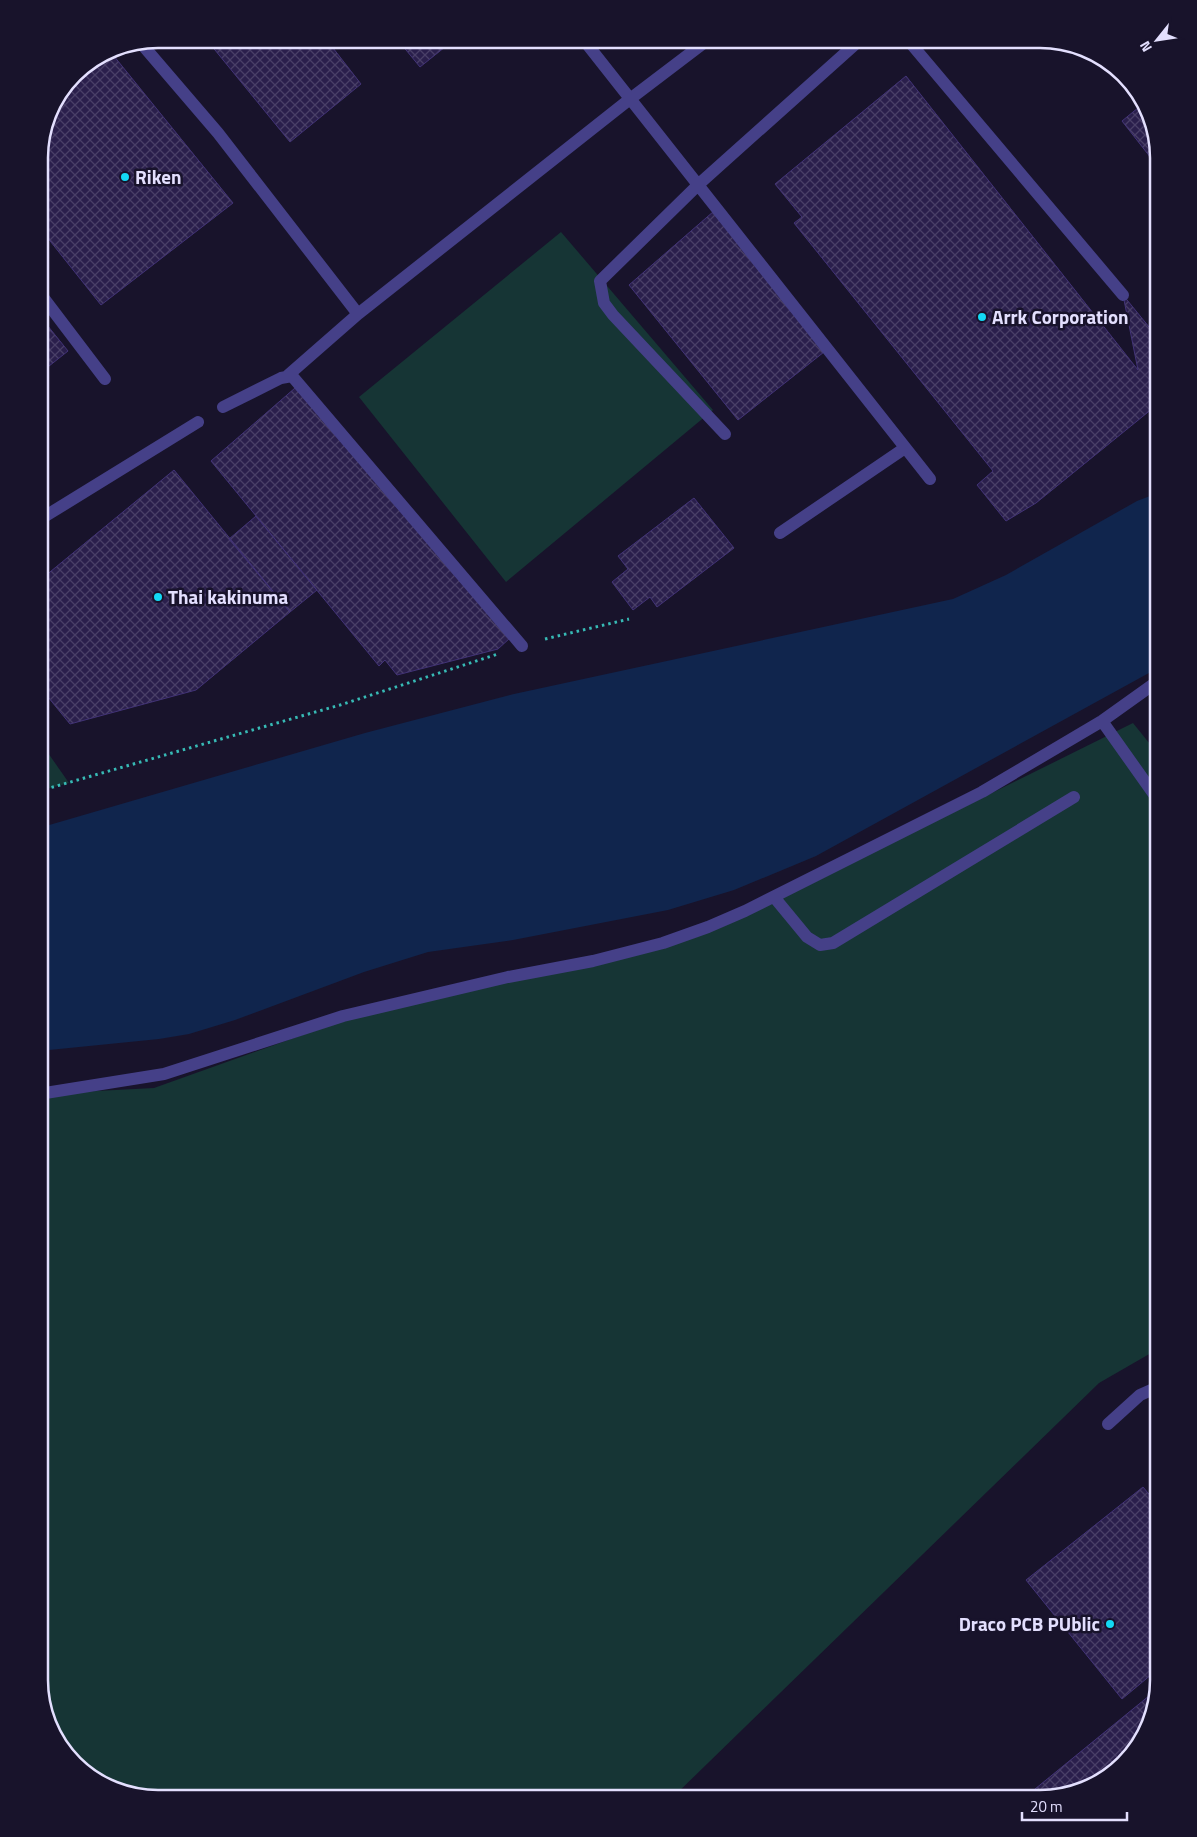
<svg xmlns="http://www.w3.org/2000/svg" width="1197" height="1837" font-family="'Titillium Web',sans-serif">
  <defs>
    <pattern id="building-cross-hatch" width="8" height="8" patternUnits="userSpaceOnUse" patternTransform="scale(1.25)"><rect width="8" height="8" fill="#2a1f4c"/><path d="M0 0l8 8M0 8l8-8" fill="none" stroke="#493f67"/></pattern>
  </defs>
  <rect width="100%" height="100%" fill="#18132b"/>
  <path fill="#163535" d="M561 232 713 410 506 582 359 397Z
    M1133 723 1158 754V1349L1099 1383 672 1798H150L98 1782 55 1739 39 1679V1094L154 1088 406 998 724 926Z
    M39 740 69 783 39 791Z"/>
  <path fill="#10254d" d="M1158 493V668L816 856 734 890 668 910 513 940 428 952 364 972 235 1020 189 1034 159 1039 39 1051V828L365 733 514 694 953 599 1006 575 1137 501Z"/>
  <path fill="url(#building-cross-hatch)" stroke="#423377" d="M206 39H326L361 84 290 142Z
    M397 39H455L420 67Z
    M109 50 233 203 101 305 39 227V150L48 112 74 73Z
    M906 76 1138 370 1123 295 1158 338V404L1036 503 1006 521 977 485 993 471 794 223 802 217 775 184Z
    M1144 103 1158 158V167L1122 121Z
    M714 211 824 352 738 420 629 285Z
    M39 315 68 351 39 374Z
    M295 388 510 638 498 649 397 675 385 660 379 666 211 461Z
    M174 470 290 612 196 690 70 724 39 686V581Z
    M694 498 734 548 657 607 650 597 633 610 612 582 628 569 618 556Z
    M256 516 317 590 290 612 229 539Z
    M1143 1487 1158 1505V1669L1122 1699 1026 1580Z
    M1155 1691 1142 1739 1099 1782 1040 1798H1024Z"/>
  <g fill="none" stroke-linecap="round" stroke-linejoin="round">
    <path stroke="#37bab5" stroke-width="3" stroke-dasharray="2.5 4" stroke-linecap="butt" d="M545 639 629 619
      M39 791 340 705 498 654"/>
    <path stroke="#454088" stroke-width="12" d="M583 39 930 479
      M907 39 1123 295
      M140 42 218 133 358 314
      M39 292 105 379
      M286 377 358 314 630 99 709 39
      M223 407 281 378 292 376 522 646
      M725 434 613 315 604 303 600 281 699 184 861 39
      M39 520 198 422
      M780 533 905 448
      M1102 721 1158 800
      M774 897 807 937 820 945 833 943 1074 797
      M39 1094 164 1074 343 1016 508 977 593 961 663 943 708 927 745 911 982 792 1102 721 1158 681
      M1108 1424 1140 1395 1158 1387"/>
  </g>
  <g fill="#13d9f5" stroke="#18132b" stroke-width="2">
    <circle cx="125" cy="177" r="5"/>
    <circle cx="982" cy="317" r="5"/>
    <circle cx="158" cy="597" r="5"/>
    <circle cx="1110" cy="1624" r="5"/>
  </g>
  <g text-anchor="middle" stroke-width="5" stroke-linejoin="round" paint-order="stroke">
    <g font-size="19" font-weight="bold" fill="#e3dffe" stroke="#18132b" text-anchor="start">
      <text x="135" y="184">Riken</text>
      <text x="992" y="324">Arrk Corporation</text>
      <text x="168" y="604">Thai kakinuma</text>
      <text x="1100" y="1631" text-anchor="end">Draco PCB PUblic</text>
    </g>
  </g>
  <path d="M0 0H1197V1837H0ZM158 48H1040A110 110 0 0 1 1150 158V1680A110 110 0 0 1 1040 1790H158A110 110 0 0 1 48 1680V158A110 110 0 0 1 158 48Z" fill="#18132b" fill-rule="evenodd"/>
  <path fill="none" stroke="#e3dffe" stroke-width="2.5" d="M158 48H1040A110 110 0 0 1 1150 158V1680A110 110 0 0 1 1040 1790H158A110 110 0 0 1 48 1680V158A110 110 0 0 1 158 48Z"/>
  <g transform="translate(1157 40) rotate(240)" stroke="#18132b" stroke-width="4" paint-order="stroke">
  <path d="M0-4L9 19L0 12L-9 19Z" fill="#e3dffe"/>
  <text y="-8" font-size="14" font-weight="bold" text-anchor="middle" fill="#e3dffe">N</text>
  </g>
  <path d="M1022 1812v8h105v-8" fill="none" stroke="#e3dffe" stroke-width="2.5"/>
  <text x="1030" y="1812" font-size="15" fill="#e3dffe" stroke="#18132b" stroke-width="4" paint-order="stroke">20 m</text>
</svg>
